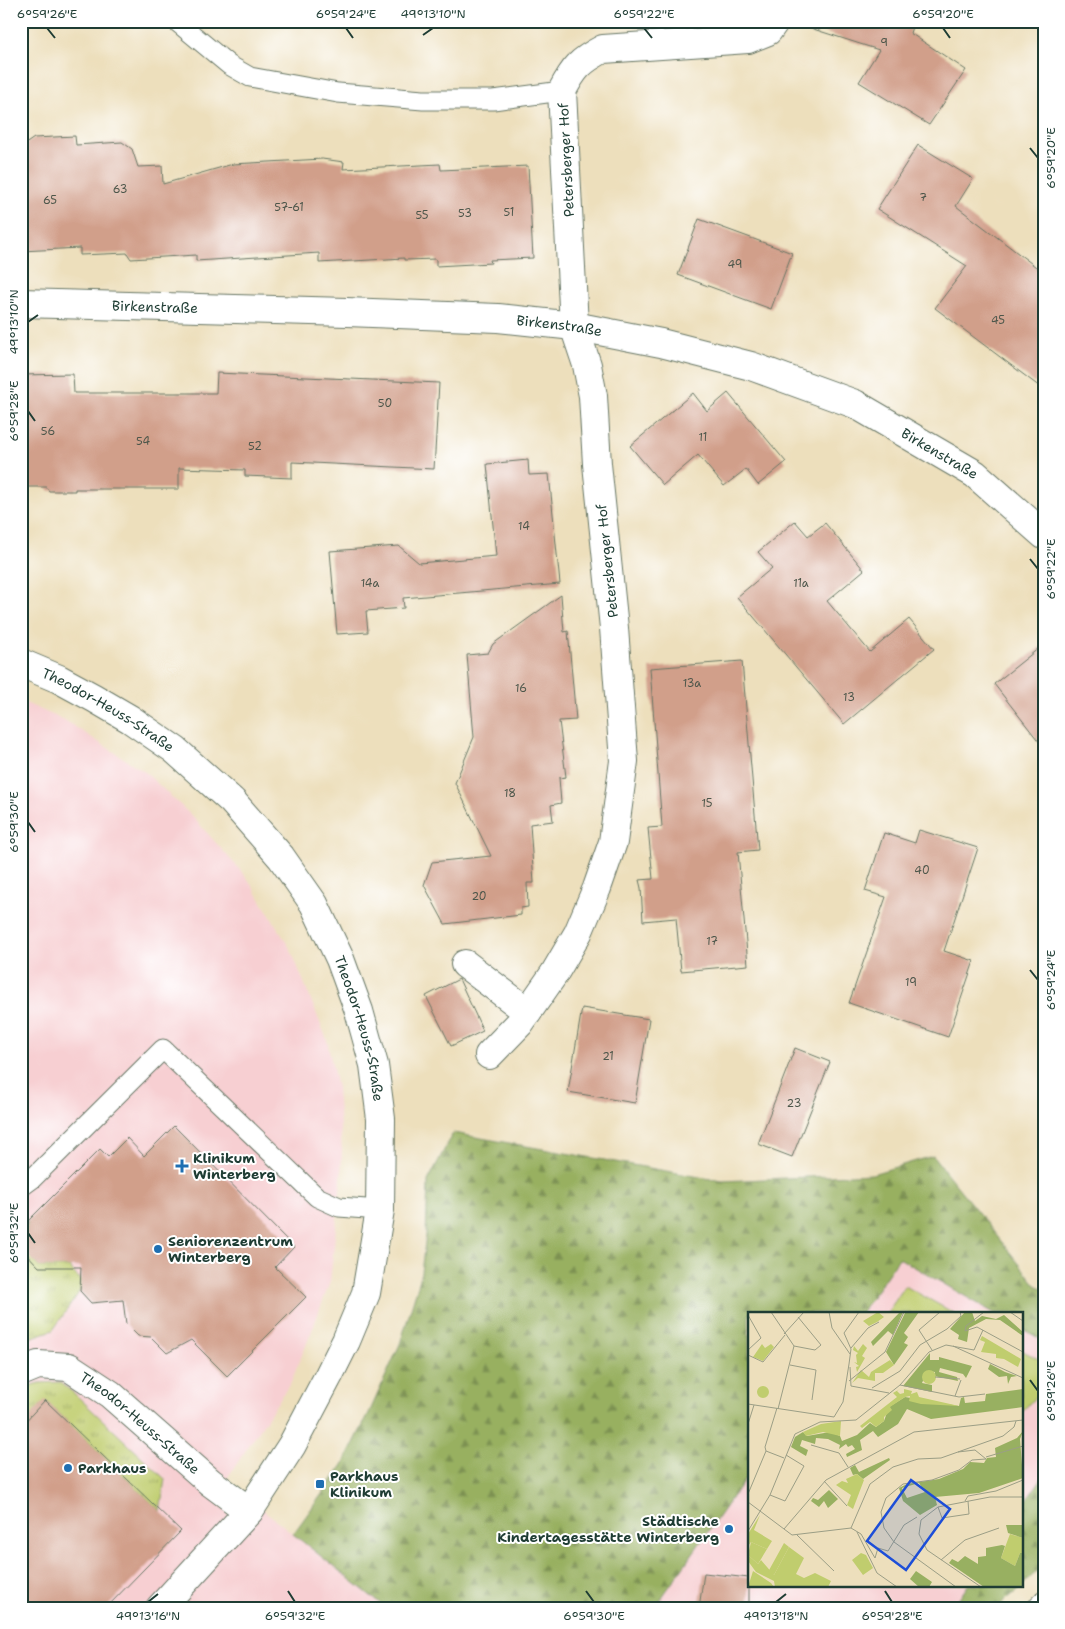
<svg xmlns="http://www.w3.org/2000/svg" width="1065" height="1629" font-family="'Shantell Sans',sans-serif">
  <defs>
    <pattern id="grass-tufts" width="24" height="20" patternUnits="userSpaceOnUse" patternTransform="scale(1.25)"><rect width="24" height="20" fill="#c0cd6e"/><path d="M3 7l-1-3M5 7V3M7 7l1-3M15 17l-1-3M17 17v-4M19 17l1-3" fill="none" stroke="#9ba85b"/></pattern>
    <pattern id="forest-firs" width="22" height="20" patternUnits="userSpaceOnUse" patternTransform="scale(1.25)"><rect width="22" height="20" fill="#98b061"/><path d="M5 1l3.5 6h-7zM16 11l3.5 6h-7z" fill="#7b9051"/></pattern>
  </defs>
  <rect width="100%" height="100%" fill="#fff"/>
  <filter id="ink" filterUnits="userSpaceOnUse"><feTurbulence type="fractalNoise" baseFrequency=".02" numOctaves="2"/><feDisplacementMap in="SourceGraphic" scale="10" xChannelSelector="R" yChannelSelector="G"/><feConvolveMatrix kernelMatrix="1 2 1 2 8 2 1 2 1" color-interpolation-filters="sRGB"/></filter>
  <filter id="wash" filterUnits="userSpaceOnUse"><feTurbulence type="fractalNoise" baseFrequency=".0096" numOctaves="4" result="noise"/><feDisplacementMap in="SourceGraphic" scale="20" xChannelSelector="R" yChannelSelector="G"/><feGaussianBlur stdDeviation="1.12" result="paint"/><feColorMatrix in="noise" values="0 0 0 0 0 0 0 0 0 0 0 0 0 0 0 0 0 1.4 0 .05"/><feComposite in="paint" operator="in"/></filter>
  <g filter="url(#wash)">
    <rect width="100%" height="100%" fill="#eddfbc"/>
    <path fill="#f7cfd2" d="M21 701 66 721 145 772 193 817 248 879 291 950 327 1040 337 1088 342 1150 341 1182 330 1282 311 1333 291 1382 226 1480 386 1608H21Z
      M899 1258 994 1313H861Z
      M1021 1328 1044 1341V1475L1021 1508Z
      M749 1473V1585H968L953 1608H667L660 1600Z"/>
    <path fill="url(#grass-tufts)" stroke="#708551" d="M28 1221 24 1251 39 1267H69L80 1280V1291L53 1330 21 1341V1235Z
      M60 1382 76 1395 165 1479 160 1511 46 1401 23 1424 21 1423V1388L39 1383Z"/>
    <path fill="url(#forest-firs)" stroke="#5c764a" d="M453 1133 722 1181 872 1174 933 1156 1036 1285 1044 1289V1341L1021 1328V1313H994L899 1258 861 1313H749V1473L660 1600 667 1608H386L293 1534 343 1465 370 1411 400 1344 420 1279 426 1235 428 1181Z
      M1044 1475V1564L1019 1589 996 1608H953L968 1585H1021V1508Z"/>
    <path fill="#c0cd6e" stroke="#708551" d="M905 1286 954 1313H887Z
      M1021 1350 1044 1362V1387L1021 1413Z"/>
    <g id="blocks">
      <path fill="#d19f8a" d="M811 21H914L910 33 966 70 929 125 859 82 879 50 810 28Z
        M75 136 76 145 122 142 132 149 138 167 162 166 163 184 233 164 322 159 344 162 343 169 440 164 441 170 528 166 533 258 490 260 491 263 436 266V259L404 260V258L319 263V253L196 261V255L131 259 127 253 80 255V248L21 251V147L34 138Z
        M918 145 973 179 956 206 1044 273V390L935 308 967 266 877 209Z
        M699 219 792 253 771 309 678 275Z
        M217 373 439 383 434 469 292 462V478L245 476V470L179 468V489H75V491H49L46 487H21V375L73 374 74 393H216Z
        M693 393 707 411 728 393 786 462 758 485 746 469 724 486 698 455 663 485 630 446Z
        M528 460 529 475 549 474 560 584 403 598 404 608 366 611 368 632 337 634 330 551 399 546 419 563 496 556 487 464Z
        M795 521 808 536 825 523 864 570 827 601 870 652 909 619 934 649 844 724 737 597 772 568 758 552Z
        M561 595 564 632 568 631 576 720 559 721 566 777 559 778 561 803 551 805 553 821 530 824 534 883H527L528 907 521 908V915L445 924 424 885 432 862 491 856 455 783 474 737 467 655 488 653 493 644Z
        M1044 644V748L994 684Z
        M742 661 758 850 738 852 748 965 681 971 676 918 643 921 641 888 639 880 653 879 648 828 662 827 650 668Z
        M919 830 978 848 944 951 974 961 948 1037 849 1003 886 897 865 891 884 833 915 843Z
        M459 979 483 1031 451 1046 426 996Z
        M582 1008 649 1019 635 1103 568 1092Z
        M795 1048 830 1062 792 1157 758 1144Z
        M174 1126 294 1247 275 1267 306 1297 227 1376 191 1340 167 1353 151 1337 138 1336 126 1324 123 1300 91 1303 80 1291 81 1267H39L24 1251 28 1221 100 1149 108 1157 127 1138 144 1156Z
        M45 1400 181 1531 106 1608H21V1426Z
        M704 1573 749 1578V1608H699Z"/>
    </g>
  </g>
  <g filter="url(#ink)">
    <use href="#blocks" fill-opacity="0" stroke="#677664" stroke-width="1"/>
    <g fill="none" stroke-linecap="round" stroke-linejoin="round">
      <defs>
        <path id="service" d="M176 21 229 65 250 77 338 93 423 100H493L562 91
          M21 1187 32 1179 163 1049 317 1197 339 1207 380 1210"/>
        <g id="minor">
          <path id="s1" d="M21 303 347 312 498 318 574 326 661 343 751 366 855 404 975 474 1044 535"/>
          <path d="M465 964 528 1012"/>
          <path d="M489 1055 520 1023 554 974 578 933 597 888 613 842 624 761 614 628 597 464 593 396 587 365 574 326 562 91C574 68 580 61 603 49L748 39 768 31 775 21"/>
          <path id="s2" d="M21 1372 38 1365 69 1367 110 1394 210 1482 249 1511"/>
          <path d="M1042 1608 1044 1606"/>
        </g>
        <g id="tertiary">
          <path id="s3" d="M21 663 59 679 94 698 130 719 175 750 232 801 281 857 314 904 340 959 359 1011 374 1065 381 1119 380 1210 366 1293 346 1341 329 1375 292 1445 249 1511 160 1608"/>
        </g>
      </defs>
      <use href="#service" stroke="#677664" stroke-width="21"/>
      <use href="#minor" stroke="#677664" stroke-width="30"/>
      <use href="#tertiary" stroke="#677664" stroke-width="30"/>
      <use href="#service" stroke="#fff" stroke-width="19"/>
      <use href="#minor" stroke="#fff" stroke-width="28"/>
      <use href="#tertiary" stroke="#fff" stroke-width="28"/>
    </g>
  </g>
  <path fill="none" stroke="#1f3d34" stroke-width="2" d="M47 28 55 38M346 28 353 38M644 28 652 38M943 28 950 38M423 35 433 28M1030 148 1038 158M28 322 38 315M28 411 35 421M1030 559 1038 569M28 822 35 832M1030 970 1038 980M28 1233 35 1243M1030 1380 1038 1391M288 1591 295 1602M586 1591 594 1602M885 1591 892 1602M148 1602 158 1594M776 1602 786 1594"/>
  <g fill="#1f6fb2" stroke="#fff" stroke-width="2">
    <path d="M179.5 1158.5h5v5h5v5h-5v5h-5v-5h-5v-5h5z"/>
    <circle cx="158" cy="1249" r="5"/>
    <circle cx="68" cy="1468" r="5"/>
    <rect x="315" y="1479" width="10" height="10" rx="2.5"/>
    <circle cx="729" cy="1529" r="5"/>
  </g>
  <g text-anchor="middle" stroke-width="4" stroke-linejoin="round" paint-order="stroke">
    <g font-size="11" fill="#4c564a">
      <text x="884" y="46">9</text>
      <text x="120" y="193">63</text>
      <text x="923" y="201">7</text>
      <text x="50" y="204">65</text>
      <text x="289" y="211">57-61</text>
      <text x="509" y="216">51</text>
      <text x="465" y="217">53</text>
      <text x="422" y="219">55</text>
      <text x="735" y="268">49</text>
      <text x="998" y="324">45</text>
      <text x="385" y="407">50</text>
      <text x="48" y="435">56</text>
      <text x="703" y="441">11</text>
      <text x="143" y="445">54</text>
      <text x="255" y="450">52</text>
      <text x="524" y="530">14</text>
      <text x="370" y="587">14a</text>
      <text x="801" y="587">11a</text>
      <text x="692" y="687">13a</text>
      <text x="521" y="692">16</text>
      <text x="849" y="701">13</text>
      <text x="510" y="797">18</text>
      <text x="707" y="807">15</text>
      <text x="922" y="874">40</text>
      <text x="479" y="900">20</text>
      <text x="712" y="945">17</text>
      <text x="911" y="986">19</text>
      <text x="608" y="1060">21</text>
      <text x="794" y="1107">23</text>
    </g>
    <g font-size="14" fill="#1f3d34" stroke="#fff">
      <text transform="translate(566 160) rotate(-93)" y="5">Petersberger Hof</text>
      <text dy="5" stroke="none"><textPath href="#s1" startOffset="134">Birkenstraße</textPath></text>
      <text dy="5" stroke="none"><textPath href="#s1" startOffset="539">Birkenstraße</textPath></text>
      <text dy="5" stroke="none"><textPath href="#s1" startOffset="944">Birkenstraße</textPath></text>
      <text transform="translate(607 561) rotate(-96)" y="5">Petersberger Hof</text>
      <text dy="5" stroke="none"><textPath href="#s3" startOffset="99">Theodor-Heuss-Straße</textPath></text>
      <text dy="5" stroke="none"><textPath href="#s3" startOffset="519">Theodor-Heuss-Straße</textPath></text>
      <text dy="5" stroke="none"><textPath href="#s2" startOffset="140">Theodor-Heuss-Straße</textPath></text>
    </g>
    <g font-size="14" font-weight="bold" fill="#1f3d34" stroke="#fff" text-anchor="start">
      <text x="193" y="1163">Klinikum<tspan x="193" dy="16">Winterberg</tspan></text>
      <text x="168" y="1246">Seniorenzentrum<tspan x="168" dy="16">Winterberg</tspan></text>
      <text x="78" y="1473">Parkhaus</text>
      <text x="330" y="1481">Parkhaus<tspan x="330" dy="16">Klinikum</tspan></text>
      <text x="719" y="1526" text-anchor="end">Städtische<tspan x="719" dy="16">Kindertagesstätte Winterberg</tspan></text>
    </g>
  </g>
  <g transform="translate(748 1312)">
    <rect width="275" height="275" fill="#eddfbc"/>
    <path d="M12 203 6 218 24 229 19 237 3 230 0 234V222ZM262 222 275 226V241H272L267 254 253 246ZM41 235 56 246 48 262 56 266 67 261 83 269 80 275H27L26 269 8 260 0 249V243L10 252 13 248 26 263ZM5 259 23 271 26 275H0Z" fill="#c0cd6e"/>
    <path d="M152 0H155L145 23 140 19 125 34 123 30ZM171 0 156 21 160 25 156 31 160 33 146 53 138 40 157 1ZM217 0H224L227 9 234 4 248 7 256 3 275 20V24L252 8 238 7 221 16 219 30 210 27 211 23 202 17ZM182 41V48H191V45L224 54 218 66 215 62 192 56 191 60 209 65 210 69 186 64 187 60 179 59 174 71 184 73V80L155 74ZM242 52 257 60 269 64 263 65 260 72 259 64 251 65 240 57ZM275 77V95L183 107 159 97 150 112 130 125 125 119 112 128 114 138 99 145 98 142 107 137 104 133 100 135 98 132 91 137 92 133 80 127 68 126 67 132 54 128 52 134 60 138 58 144 43 135 47 125 55 120 59 124 82 120 92 124 94 129 109 123 122 111 128 115 136 109 141 95 157 85 211 94 213 86 216 85 217 91 237 89 238 82ZM275 119 272 127 275 166 231 181 187 185 189 193 172 203 155 189 151 176 159 172 191 167 215 157 222 150 236 151 239 146 248 145 247 136 269 126ZM171 171 177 180 159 186 154 176ZM141 146 142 148 115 167 109 162 105 163 102 156 107 153 111 160ZM81 178 90 187 80 196 76 189 71 195 63 189 65 186 70 188ZM258 213H275V226L260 221ZM254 233 257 234 253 246 267 254 272 241H275V275H236L201 251 204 247 210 250 217 244 230 252V245L238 244V236ZM168 259 184 270 181 275H171L162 267Z" fill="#98b061" fill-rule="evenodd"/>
    <path d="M174 65a7 7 0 1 1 14 0a7 7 0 1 1-14 0ZM9 80a6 6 0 1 1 12 0a6 6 0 1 1-12 0ZM93 109 92 124 75 120 58 124 55 120 73 112ZM113 241 118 243 125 256 115 263 104 248Z" fill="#c0cd6e"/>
    <path d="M130 0 136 5 129 10 121 14 115 9ZM234 24 273 47 270 55 256 47 248 46V42L233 40 237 30 232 28ZM14 32 17 36 23 32 26 35 15 49 5 45ZM115 32 119 36 114 44 117 46 109 60 108 55 111 54 106 50 109 51 108 43 110 41 105 38 106 34 110 39ZM142 48 146 53 135 61H127V69L110 66 104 71 113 58 121 65 123 60ZM152 77 149 79 152 82 156 81V77L164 79 163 82 169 80 171 85 211 94 173 92 161 89 162 84 157 85 142 95 144 98 136 105V109L128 115 122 110 114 116 112 114 149 85 145 81ZM109 162 116 168 105 197 99 193 103 183 88 173 94 169 100 171 98 167ZM3 230 19 237 10 252 0 243ZM36 231 41 235 26 263 20 260Z" fill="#c0cd6e"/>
    <path fill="none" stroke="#9b9e86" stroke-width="1" d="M23 0 46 34 30 97M81 0 84 16 102 42M236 0 218 14 217 19 229 15 275 40M262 0 275 9M0 3 13 26 0 38M36 22 56 0M46 34 67 38 73 33 50 5M205 34 275 66M103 36 120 16 131 10M184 38 171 18 192 0M0 43 15 50 37 23M42 53 68 58 64 88M102 55 103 74 141 81M187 65 212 67M101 69 137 40 156 0M152 73 211 85 237 82M124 76 152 59 172 33 199 17 213 4 212 0M207 84 213 68M0 92 86 105 95 90 101 52 103 37 96 21 111 0M0 112 6 93M63 133 91 141 100 155M18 139 17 135 29 96M18 139 36 146M238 145 275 134M76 169 99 194M0 182 18 139M22 183 37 189 56 154 38 143M217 189 220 184 248 179 275 168M0 190 44 223 103 216 113 222 127 246M190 195 194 206 221 202 220 189M103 216 122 172 145 155 170 147 193 146 255 124 266 115 268 109M36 217 78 168 166 120 275 108M0 219 22 183 47 122 72 110 108 108 152 73 181 40 198 33 226 38 235 18M109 220 129 261 149 275M49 223 86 259M127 246 130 236 140 239 156 213 169 205M193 248 217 228 251 216M208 275 146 230 136 216 133 200 138 186 155 172 184 168 211 158 224 148 238 147 227 138 210 140M233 275 179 238 171 222 173 208 190 195 242 185H275"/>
    <path fill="#1d4ed8" fill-opacity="0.15" stroke="#1d4ed8" stroke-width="2.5" d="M163 168 202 197 158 258 119 229Z"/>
    <rect width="275" height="275" fill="none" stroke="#1f3d34" stroke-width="2.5"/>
  </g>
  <rect width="1065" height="1629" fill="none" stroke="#fff" stroke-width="55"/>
  <rect x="28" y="28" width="1010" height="1574" fill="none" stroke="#1f3d34" stroke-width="2"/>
  <g font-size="12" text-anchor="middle" fill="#1f3d34">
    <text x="47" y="18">6°59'26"E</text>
    <text x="346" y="18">6°59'24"E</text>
    <text x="433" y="18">49°13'10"N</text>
    <text x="644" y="18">6°59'22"E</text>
    <text x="943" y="18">6°59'20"E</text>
    <text transform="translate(1051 158) rotate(-90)" y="4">6°59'20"E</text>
    <text transform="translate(14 322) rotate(-90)" y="4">49°13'10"N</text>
    <text transform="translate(14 411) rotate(-90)" y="4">6°59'28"E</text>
    <text transform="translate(1051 569) rotate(-90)" y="4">6°59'22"E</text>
    <text transform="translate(14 822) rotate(-90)" y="4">6°59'30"E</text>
    <text transform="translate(1051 980) rotate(-90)" y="4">6°59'24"E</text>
    <text transform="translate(14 1233) rotate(-90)" y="4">6°59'32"E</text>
    <text transform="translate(1051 1391) rotate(-90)" y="4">6°59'26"E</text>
    <text x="148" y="1620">49°13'16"N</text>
    <text x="295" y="1620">6°59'32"E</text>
    <text x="594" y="1620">6°59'30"E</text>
    <text x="776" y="1620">49°13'18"N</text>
    <text x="892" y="1620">6°59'28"E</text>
  </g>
</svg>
